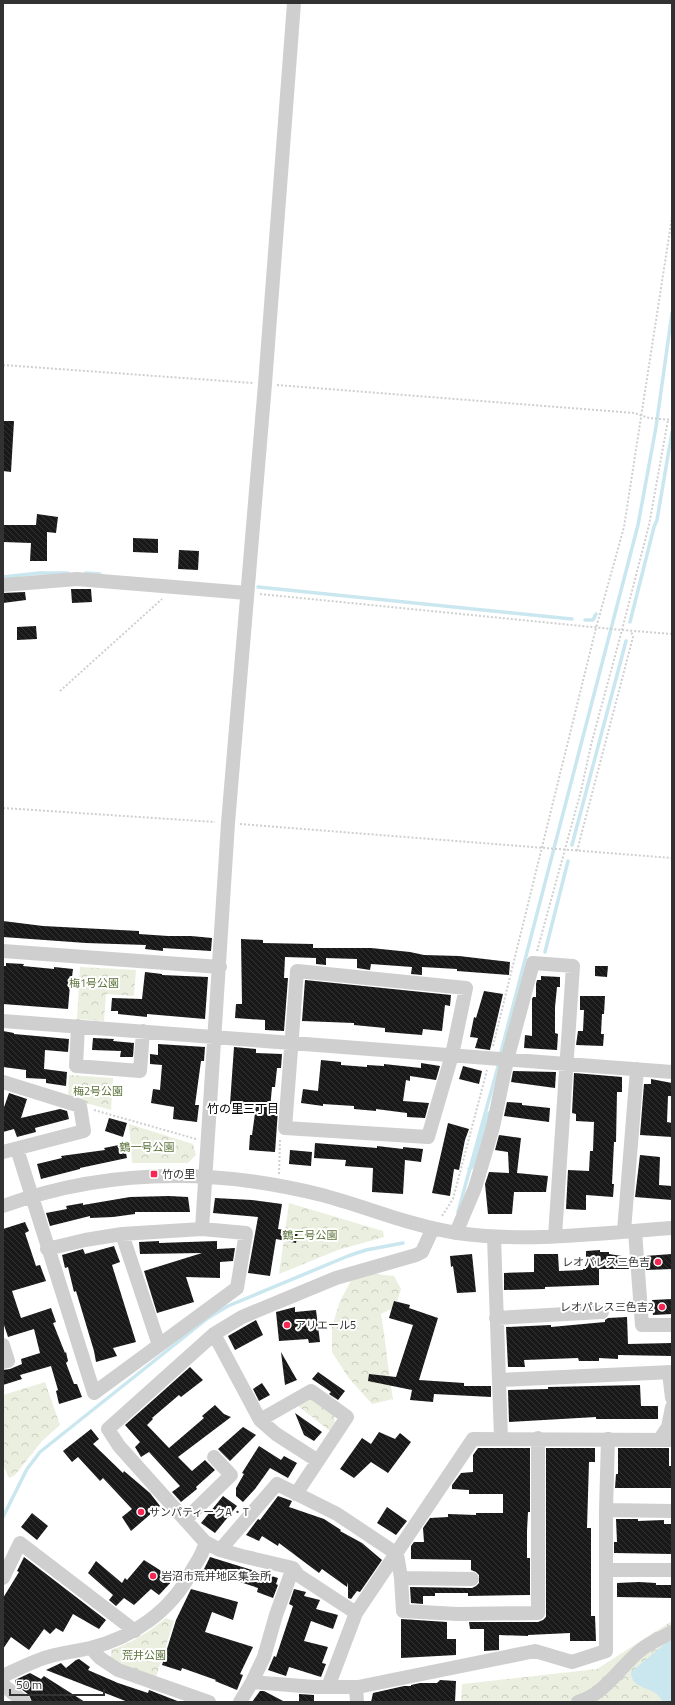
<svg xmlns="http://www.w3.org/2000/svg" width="675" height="1705" font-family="'Titillium Web','Noto Sans JP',sans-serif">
  <defs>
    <pattern id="forest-crowns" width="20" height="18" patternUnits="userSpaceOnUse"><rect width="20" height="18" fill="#eaefdf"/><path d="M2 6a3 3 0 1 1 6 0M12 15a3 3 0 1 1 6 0" fill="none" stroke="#c9cdc0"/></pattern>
    <pattern id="building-back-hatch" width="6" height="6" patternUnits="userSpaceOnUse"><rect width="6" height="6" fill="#191919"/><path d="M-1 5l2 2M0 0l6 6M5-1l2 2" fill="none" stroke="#323232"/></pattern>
  </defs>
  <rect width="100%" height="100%" fill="#fff"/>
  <path fill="url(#forest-crowns)" d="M80 967 136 970 134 996 106 994 104 1021 77 1019Z
    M69 1075 113 1078 111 1110 68 1098Z
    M129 1124 193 1144 196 1155 188 1163H132Z
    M289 1203 383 1231 384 1237 338 1250 279 1274Z
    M367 1273 394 1276 401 1289 395 1307 381 1314C386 1343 388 1371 393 1399L372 1404 348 1377 332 1352V1327L340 1301 352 1279Z
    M45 1382 60 1425 42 1441 15 1475 9 1478 3 1465V1395Z
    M310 1399 334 1414 335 1423 330 1431 298 1406Z
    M166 1618 174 1621 156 1677 128 1669 111 1659V1650C132 1643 149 1632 166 1618Z
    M672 1621V1702H461L462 1684 597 1669Z"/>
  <path fill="#cae7f0" d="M672 1638V1702H663C661 1699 658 1694 654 1692 644 1687 631 1686 631 1672Z"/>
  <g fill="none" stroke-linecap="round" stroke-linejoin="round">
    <path stroke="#cae7f0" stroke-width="3.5" d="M86 573 100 574
      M3 577 39 573H68
      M258 587 572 619
      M585 620H593L596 614
      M630 622 654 527 657 520 672 432
      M572 845 626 641
      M545 952 568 861
      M500 1056 638 525 656 427 672 313
      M469 1169 474 1166 489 1113
      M458 1212 499 1063
      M3 1517 27 1469 40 1452 208 1318 228 1306 348 1256 366 1250 403 1243"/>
  </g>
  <path fill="url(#building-back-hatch)" d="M3 421H14L11 472 3 471Z
    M37 514 58 517 56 533 47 532V561H30L31 543 3 542V525H36Z
    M133 538 158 539V553L133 552Z
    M179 550 199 551 198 570 178 569Z
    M71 589H91L92 602 72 603Z
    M25 592 26 600 3 603V593Z
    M36 626 37 639 17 640V627Z
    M3 921 43 926 139 931V934L168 936H191L212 938 211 951 163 948V951L145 949 146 945 86 943 3 937Z
    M241 939 263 940V943L313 944V948H371L410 952 424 955 459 956 510 962 509 975 457 971V969L422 967V975L411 974 412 967 371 964 370 970 357 968V959L326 958V965L316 964V958L285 957 284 978H288L284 1031 265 1030V1020L235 1018 236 1004H242Z
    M6 963 24 964 23 966 54 969V967L73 969 71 985H70L68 1009 3 1004V966H6Z
    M595 966H608L607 977 595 976Z
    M145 972 162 974V975L208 977 205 1019 147 1014V1017L118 1014V1011H111L112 998 142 999Z
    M541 976 560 977V987H557L555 1007V1033L558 1034 557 1050 524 1048 525 1035 532 1036V999L533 997H536V984L537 980H541Z
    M305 980 451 995 450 1006 445 1005 442 1031 423 1029 422 1035 385 1032V1028L354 1025V1023L302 1021Z
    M484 991 503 994 490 1050 475 1048 478 1038 470 1037 474 1017 476 1018Z
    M580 996H605L604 1014H602L601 1034H604L603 1046 576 1045 578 1031H583L584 1010H580Z
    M3 1031 14 1033V1034L69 1039 68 1052 45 1050 44 1069 67 1072 66 1086 46 1083V1079L26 1078V1070L3 1067Z
    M93 1038 114 1039 113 1041 134 1043 133 1057H120L121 1051 92 1050Z
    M158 1044 205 1047 204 1061H201L195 1105H199L197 1122 173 1119 174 1107 151 1103 153 1089 160 1090 162 1065 150 1064V1054L158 1055Z
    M234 1047 256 1049V1053L282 1054 281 1068H277L275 1087H272L270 1109 278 1110 275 1152 249 1150 250 1135H252L256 1106 230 1104Z
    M321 1060 341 1062V1065L367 1067V1065L384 1066V1064L421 1068V1063L440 1066 436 1080 410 1076V1081L406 1080 403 1101 429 1103 425 1118 407 1117V1113L376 1109V1111L354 1109V1106L323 1104V1106L301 1103 303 1089 318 1091Z
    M463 1066 482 1071 479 1084 459 1079Z
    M513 1071 556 1072 555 1088 511 1082Z
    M574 1073 622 1077V1092H617L616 1142H614L612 1184H614L613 1197 586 1195V1210L566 1209 568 1170 589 1171 590 1151H593L594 1122 576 1121V1114L572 1113Z
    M651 1079 672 1083V1096H668L667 1122 672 1123V1137L640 1135 644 1084H651Z
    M9 1093 27 1099 21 1118 60 1109 67 1111 69 1119 35 1128 36 1132 17 1137 14 1129 3 1132V1110Z
    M507 1102 522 1103V1105L550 1108 549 1122 504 1116Z
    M109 1118 127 1123 123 1137 105 1131Z
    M448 1123 469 1129 465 1140 459 1170 454 1169 450 1196 432 1193Z
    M499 1135 521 1138 517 1173 548 1176 546 1192H514L512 1214H488L485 1184 489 1172 509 1173 508 1152 495 1150Z
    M315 1143 377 1148V1146L403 1149V1147L423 1149 421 1162 405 1160 403 1194 372 1192 373 1168 345 1166 346 1160 314 1158Z
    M124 1144 127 1158 80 1168V1169L41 1179 37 1164 62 1158 61 1156 105 1150 104 1148Z
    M290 1150 312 1152 311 1166 289 1164Z
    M640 1155 660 1157 659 1185 672 1186V1200L635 1197Z
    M169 1196 188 1197 190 1212H135V1214L113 1217 90 1218V1216L50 1226 46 1213 67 1209 66 1206 83 1203V1205L130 1197Z
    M215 1198 252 1200 282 1204 278 1229 298 1232 296 1243 276 1239 270 1276 248 1273 258 1217 213 1213Z
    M25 1222 29 1231 25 1233 36 1266 40 1265 46 1281 12 1291 21 1318 51 1308 56 1322 53 1323 65 1353 66 1352 68 1361 66 1363 74 1384H77L82 1397 59 1404 56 1391 58 1390 51 1366 20 1375 22 1379 3 1385V1370L10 1369 22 1364 21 1359 40 1353 34 1329 8 1337 3 1322V1229Z
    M159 1241V1243L217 1241V1249L235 1248 233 1261 220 1262V1278L186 1277 194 1302 157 1313 144 1271 202 1253 140 1254 139 1242Z
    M114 1246 120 1262 112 1265 136 1342 113 1348 117 1356 96 1362 94 1351 76 1291 74 1292 68 1267 65 1268 62 1255 83 1249 85 1254Z
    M600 1250V1252H609V1254L628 1257 629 1269H599V1285L545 1287V1289L504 1290V1273L534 1272V1254H558L559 1271 583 1270V1269H586V1251Z
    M472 1254 476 1292 457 1293 453 1266 451 1267 450 1256Z
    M672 1254V1269L646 1270 645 1256Z
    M672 1299V1314L653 1315 652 1300Z
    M394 1301 410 1305 409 1308 438 1318 419 1380 464 1383V1386H491V1397L434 1394 433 1402 410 1400 412 1390 368 1381 369 1374 396 1377 413 1325 389 1318Z
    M295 1307V1312L316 1310 320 1342 309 1343 308 1339 279 1341 276 1312Z
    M627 1317 628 1344 672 1343V1356L618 1355V1359L599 1358V1361H579L578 1358 524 1360 525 1367H508L506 1327 551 1325V1327L605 1322V1320L608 1318Z
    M256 1320 263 1335 235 1350 228 1336Z
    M281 1352 297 1380 285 1385Z
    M190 1367 203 1380 181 1397 179 1395 152 1418 153 1419 147 1425 169 1448 204 1418 202 1416 215 1405 224 1414 231 1417 178 1457 192 1471 205 1460 215 1470 196 1487 197 1489 181 1502 172 1492 180 1486 149 1452 141 1457 135 1447 140 1442 125 1425Z
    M318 1372 345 1391 338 1400 329 1394 331 1392 312 1379Z
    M262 1383 270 1395 259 1401 253 1389Z
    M640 1385 641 1406H658V1419H596V1417L509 1422 508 1390 548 1389V1387Z
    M295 1413 322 1432 314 1441 304 1435Z
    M243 1427 256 1435 230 1461 218 1449Z
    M91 1429 99 1439 93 1444 123 1473 124 1471 150 1493 160 1506 131 1531 122 1517 132 1509 103 1478 100 1481 78 1457 72 1462 63 1451Z
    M379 1432 395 1439 400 1433 411 1442 388 1473 371 1462 354 1478 340 1469 362 1438 371 1444Z
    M259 1446 281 1460 284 1456 297 1463 288 1478 270 1468 255 1489 243 1502 236 1496V1488L244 1474 242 1473Z
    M478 1448H530V1512H528L527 1531V1558H530V1595L468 1596V1593H435V1596H423V1604L411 1603 410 1587 472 1588 476 1586 479 1583V1575L476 1572 471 1570V1560L411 1559V1546L414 1542H424L423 1528 430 1518 448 1517V1514L476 1515V1513H503V1494H469V1490L452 1489V1485L461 1473 473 1472V1455Z
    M546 1448H595V1462H589L587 1528H591V1616H595L596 1641H570V1633L528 1635V1636L499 1635V1650L484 1651V1629H470L469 1622H538L543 1620 546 1617Z
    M618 1448H669V1466H672V1488H615L616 1474H618Z
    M223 1496 237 1506 215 1533 201 1523Z
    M278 1496 292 1501 289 1507 324 1519 341 1530 340 1531 362 1543 382 1560 360 1592 357 1591 351 1599 348 1598V1582L347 1587 322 1569 319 1573 279 1543 278 1546 262 1536 259 1541 246 1535 258 1519 260 1520Z
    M387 1507 407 1521 396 1535 377 1523Z
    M32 1513 48 1526 37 1540 21 1527Z
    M616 1519H638V1521L664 1520V1524H672V1554L614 1553V1542H617Z
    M24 1557 106 1620 99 1629 73 1614 63 1632 56 1628 50 1634 44 1629 29 1650 11 1637 3 1649V1598L19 1572 17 1571Z
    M210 1557 278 1578 276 1584 278 1585 273 1598 257 1592 258 1588 225 1577 224 1579 203 1571Z
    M144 1560 174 1579 159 1595 151 1589 134 1605 124 1598 116 1606 109 1600 113 1595 88 1573 96 1561 122 1583 125 1578 127 1580Z
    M639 1582 656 1583V1585H672V1598L617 1597V1583Z
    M191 1589 238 1602 233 1620 212 1612 205 1632 253 1647 240 1674 243 1675 237 1690 215 1681 216 1680 182 1668 181 1671 162 1665 176 1620Z
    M294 1589 306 1592 304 1596 320 1600 316 1609 338 1615 333 1629 311 1621 304 1641 328 1647 322 1663 326 1664 321 1677 289 1667 286 1676 268 1670 274 1656 276 1657 293 1606 289 1604Z
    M401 1619 447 1622V1639H456V1655L401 1658Z
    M79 1659 90 1667 88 1670 118 1683 148 1693 149 1690 180 1702H128L46 1670 61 1663 66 1668 76 1660Z
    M30 1673 41 1679 44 1676 85 1702H32L29 1695 16 1685 15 1680Z
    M440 1680 456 1681 455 1702H371L373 1693 404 1686H411V1685L420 1683H437Z
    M260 1691H264L285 1702H252Z
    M299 1694 314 1695V1702H299Z"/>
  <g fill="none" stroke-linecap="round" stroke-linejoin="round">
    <path stroke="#cfcfcf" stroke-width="2" stroke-dasharray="2 2" stroke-linecap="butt" d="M3 365 253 383
      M277 385 634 413 649 418 672 420
      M260 594 622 630 672 634
      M60 691 162 599
      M3 808 215 822
      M240 824 672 858
      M577 851 633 637 631 631
      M537 951 581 791 591 745 622 630 649 525 668 420
      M493 1046 596 628 624 527 672 217
      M94 1110 196 1139
      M279 1174 280 1140
      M442 1216 453 1199 487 1070"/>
    <path stroke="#cfcfcf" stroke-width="14" d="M3 585 77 579 247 593
      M3 951 220 967
      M297 971 466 988 452 1055 428 1137 285 1128Z
      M3 1021 672 1072
      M78 1026 76 1066 140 1071 143 1031
      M3 1082 80 1106 84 1131 3 1152
      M17 1149 94 1393 237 1288 246 1233 202 1229 122 1234 85 1240 47 1249
      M3 1206C108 1168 215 1168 322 1195 367 1207 411 1226 457 1233 528 1243 601 1233 672 1228
      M202 1229 228 823 265 384 294 3
      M624 1231 637 1069
      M635 1231 642 1325H672
      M456 1233 475 1188 493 1127 507 1060 533 963 573 966 555 1236
      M122 1234 159 1345
      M494 1237 501 1438
      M496 1318 602 1312
      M214 1334 260 1420 311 1391 347 1417 296 1494
      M3 1345 8 1361 3 1362
      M669 1373 672 1398
      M500 1380 672 1372
      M260 1420 276 1434 318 1461
      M660 1439 668 1427 672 1407
      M606 1510 672 1511
      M185 1520 231 1475 214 1457
      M220 1550 277 1484 337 1514 397 1554 401 1578 403 1611 458 1614 538 1613V1438
      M606 1570H672
      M3 1578 20 1543 135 1631
      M401 1578 472 1579
      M356 1613 298 1575 293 1568 242 1556 220 1550 205 1542 119 1446 108 1429 214 1334 242 1317 336 1278 416 1255 422 1252 433 1228
      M91 1648 100 1658 118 1670 209 1702
      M3 1676C18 1669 35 1660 51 1656 63 1653 77 1651 90 1648 132 1638 171 1611 191 1572 196 1562 204 1554 205 1542
      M252 1682 264 1657 276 1615 293 1568
      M3 1685 24 1702
      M328 1687 356 1613 473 1439 672 1440
      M356 1687 357 1702
      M240 1702 252 1682 315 1687H358L535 1651 572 1662 606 1651V1510L608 1439
      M578 1702C606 1694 621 1665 642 1649 651 1642 662 1638 672 1632"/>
  </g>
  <g fill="#f62752" stroke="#fff" stroke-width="1.5">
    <rect x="150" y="1170" width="8" height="8" rx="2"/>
    <circle cx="658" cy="1262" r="4"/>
    <circle cx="662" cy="1307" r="4"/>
    <circle cx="287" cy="1325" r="4"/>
    <circle cx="141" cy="1512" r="4"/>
    <circle cx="153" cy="1576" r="4"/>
  </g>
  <g text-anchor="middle" stroke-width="4" stroke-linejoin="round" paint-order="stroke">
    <g font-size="11" fill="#5c733a" stroke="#fff">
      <text x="94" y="987">梅1号公園</text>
      <text x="98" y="1095">梅2号公園</text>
      <text x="147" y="1151">鶴一号公園</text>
      <text x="310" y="1239">鶴二号公園</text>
      <text x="144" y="1659">荒井公園</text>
    </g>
    <g font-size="11" fill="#323232" stroke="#fff" text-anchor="start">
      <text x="162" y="1178">竹の里</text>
      <text x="650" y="1266" text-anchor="end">レオパレス三色吉</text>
      <text x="654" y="1311" text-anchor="end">レオパレス三色吉2</text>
      <text x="295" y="1329">アリエール5</text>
      <text x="149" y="1516">サンパティークA・T</text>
      <text x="161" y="1580">岩沼市荒井地区集会所</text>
    </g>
    <g font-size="12" fill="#000" stroke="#fff">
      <text x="243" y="1113">竹の里三丁目</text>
    </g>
  </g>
  <rect width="675" height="1705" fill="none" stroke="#323232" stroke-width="8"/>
  <path d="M10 1689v6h94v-6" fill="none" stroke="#323232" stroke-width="2"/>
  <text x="16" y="1689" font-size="12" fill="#323232" stroke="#ffffff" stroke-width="3" paint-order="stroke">50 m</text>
</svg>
